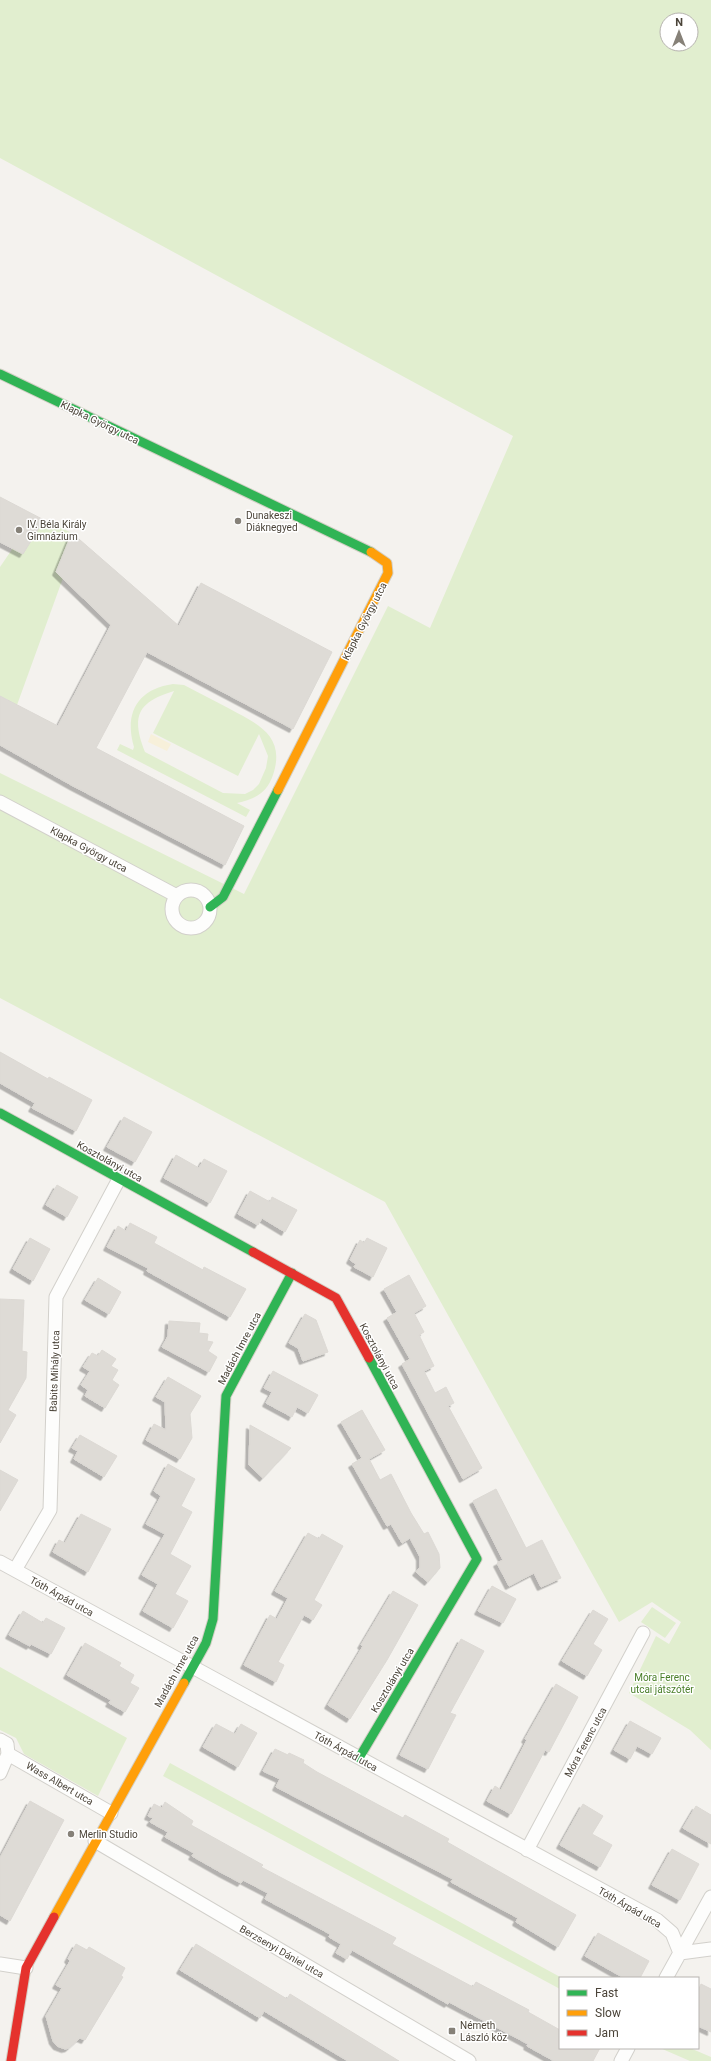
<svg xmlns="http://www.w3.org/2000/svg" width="711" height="2061" font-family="Roboto,sans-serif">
  <defs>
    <filter id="shadow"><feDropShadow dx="-3.5" dy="3.5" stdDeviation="0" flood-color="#0004"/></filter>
  </defs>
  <rect width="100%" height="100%" fill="#f4f2ee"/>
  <path fill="#e1eecf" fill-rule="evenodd" d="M0 0H711V1750L690 1730 629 1693 656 1636 669 1644 681 1622 652 1602 619 1622 385 1202 0 998V773L244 894 388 606 430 628 513 436 0 158ZM667 20H691V44H667Z
    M44 520 72 533 56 572 63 578 17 705 0 696V567L13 548Z
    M173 684 184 685C199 693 215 701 230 709 258 724 286 736 273 775 267 793 255 799 237 803L250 810 246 817 117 750 120 744 133 750 134 747C124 714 137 689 173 684ZM174 691 153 733 238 776 259 734 268 756 266 768 259 784 253 790 245 794 223 793 145 752C131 717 137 702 174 691Z
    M652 1607 676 1623 665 1638 641 1622Z
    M0 1667 127 1738 98 1796 24 1754 16 1738 0 1730Z
    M170 1763 562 1978H560V1989L163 1776Z
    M660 2048H690L711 2057V2061H690Z"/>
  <path fill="#f7f0da" d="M151 734 171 744 167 751 148 742Z"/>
  <path fill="#dedbd6" stroke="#dcd9d4" filter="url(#shadow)" d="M0 497 44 520 23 554 0 542Z
    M72 533 179 626 201 583 332 652 293 729 147 652 96 748 244 826 225 865 73 786 0 745V696L58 726 111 625 56 572Z
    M0 1052 48 1079 49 1077 92 1100 76 1131 32 1108 35 1103 0 1083Z
    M124 1117 152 1132 135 1162 107 1147Z
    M176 1155 199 1168 204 1159 227 1171 210 1203 164 1178Z
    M57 1185 78 1197 67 1217 46 1205Z
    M250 1191 270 1202 272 1197 297 1210 285 1232 262 1218 258 1225 238 1214Z
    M130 1223 157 1237 154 1243 203 1270 204 1267 246 1289 230 1317 147 1271 148 1268 107 1247 118 1226 126 1231Z
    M30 1238 50 1249 33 1281 13 1269Z
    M367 1238 387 1248 373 1277 354 1267 356 1264 350 1260 360 1240 364 1243Z
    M409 1275 426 1306 414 1313 424 1332 419 1335 434 1366 424 1371 435 1393 446 1387 454 1403 448 1406 482 1468 463 1479 402 1364 410 1359 387 1318 397 1312 384 1289Z
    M98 1278 121 1292 109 1314 85 1300Z
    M0 1299 24 1300 22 1351 27 1352 26 1378 8 1410 16 1415 0 1443Z
    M305 1314 316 1320 328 1352 303 1361 298 1348 289 1343Z
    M169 1321 200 1323 199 1333 208 1334 207 1341 213 1342 208 1351 217 1357 209 1372 162 1347 168 1336Z
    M102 1350 116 1359 111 1366 118 1370 112 1380 119 1385 105 1408 85 1396 88 1390 81 1385 90 1371 83 1367 92 1353 98 1356Z
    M273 1371 318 1395 308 1413 297 1407 292 1417 266 1403 272 1392 264 1388Z
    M168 1377 201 1396 190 1414 192 1438 180 1459 146 1440 154 1424 166 1430 165 1402 156 1397Z
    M362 1410 385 1450 369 1459 380 1480 391 1474 411 1513 424 1534 428 1532 439 1554 440 1568 428 1582 416 1572 420 1567V1557L410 1538 402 1543 391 1524 387 1526 352 1464 362 1458 341 1422Z
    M250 1425 291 1448 263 1478 249 1465Z
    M80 1435 117 1456 104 1477 74 1459 78 1451 72 1448Z
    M168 1464 195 1479 181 1506 192 1512 170 1554 191 1566 175 1594 188 1601 173 1628 143 1611 158 1584 142 1575 165 1534 146 1524 161 1496 154 1491Z
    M0 1470 18 1480 0 1511Z
    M496 1489 526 1548 542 1540 561 1578 541 1587 534 1573 509 1586 497 1563 503 1560 473 1501Z
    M81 1514 111 1529 88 1572 53 1552 59 1540 65 1543Z
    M308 1533 319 1539 322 1534 343 1546 314 1600 322 1605 313 1620 304 1615 278 1662 284 1665 276 1682 244 1665 270 1615 277 1619 288 1598 275 1591Z
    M492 1586 516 1599 503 1623 478 1611Z
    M393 1591 418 1605 387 1660 350 1719 328 1705 363 1646 361 1645Z
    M593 1610 608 1619 593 1644 602 1650 587 1676 562 1661Z
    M23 1611 43 1623 46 1618 65 1628 51 1654 31 1644 30 1646 9 1635Z
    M461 1639 484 1651 450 1713 456 1715 428 1769 400 1755Z
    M85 1643 121 1663 119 1666 134 1675 130 1683 139 1688 125 1712 109 1703 111 1700 67 1675Z
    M556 1684 578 1697 549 1752 545 1750 511 1814 487 1801 495 1786 501 1790 527 1740 525 1739Z
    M630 1721 661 1738 652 1754 637 1746 630 1759 614 1750Z
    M216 1724 235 1734 241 1724 257 1733 238 1767 203 1747Z
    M275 1749 288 1755 289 1753 304 1760 303 1763 317 1772 403 1818 405 1815 449 1839 447 1842 576 1915 558 1947 516 1922 518 1918 451 1882 453 1879 276 1787 280 1779 263 1771Z
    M30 1801 64 1820 10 1921 0 1915V1858Z
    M165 1802 193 1821 191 1825 263 1865 261 1867 396 1938 392 1944 473 1987 476 1982 529 2010 528 2012 560 2030V2048H600L593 2061H554L527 2046 528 2044 449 2002 448 2004 352 1950 347 1959 336 1953 341 1944 329 1937 330 1934 265 1899 268 1893 243 1880 241 1883 222 1873 192 1856 194 1853 165 1837 168 1832 150 1822 153 1818 148 1816 154 1804 162 1808Z
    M583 1804 603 1816 592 1834 612 1845 600 1867 560 1845Z
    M696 1806 711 1815V1844L683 1828Z
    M672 1849 699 1864 680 1900 652 1885Z
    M598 1933 649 1961 640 1978H624L585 1956Z
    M76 1944 87 1950 89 1947 125 1968 121 1976 123 1977 85 2040 80 2038 69 2048 65 2049 57 2046 53 2041 46 2016 62 1988 56 1985 70 1961 68 1959Z
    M196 1944 287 1999 290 1994 399 2061H348L264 2011 260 2018 180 1970Z
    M701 1984 711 1989V2032L698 2026V1991Z"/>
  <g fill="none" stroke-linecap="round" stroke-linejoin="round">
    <defs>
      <path id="street" d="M0 802 177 896
        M172 909a19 19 0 1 1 38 0a19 19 0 1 1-38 0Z
        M0 1562 657 1920 672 1933 680 1953 711 1949
        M15 1570 50 1510 56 1297 119 1179
        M0 1740 7 1744 8 1754 0 1773
        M8 1754 111 1813
        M95 1841 469 2061
        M527 1850 643 1633
        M0 1964 26 1968
        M666 1978 711 1897
        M621 2061 628 2048"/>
      <path id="fast" d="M0 374 371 552
        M210 907 223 897 278 790
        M0 1113 253 1252
        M184 1683 206 1643 213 1619 226 1396 292 1273
        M359 1758 477 1559 369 1358"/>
      <path id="slow" d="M278 790 388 573 387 563 371 552
        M54 1917 184 1683"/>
      <path id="jam" d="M253 1252 336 1298 369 1358
        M11 2061 26 1968 54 1917"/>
    </defs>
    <use href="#street" stroke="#d2d0cb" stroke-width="15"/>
    <use href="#fast" stroke="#d3cfc5" stroke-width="11"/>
    <use href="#slow" stroke="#d3cfc5" stroke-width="11"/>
    <use href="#jam" stroke="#d3cfc5" stroke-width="11"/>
    <use href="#street" stroke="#fdfdfc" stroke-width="13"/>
    <use href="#fast" stroke="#30b455" stroke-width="9"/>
    <use href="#slow" stroke="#ff9f0a" stroke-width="9"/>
    <use href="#jam" stroke="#e5322d" stroke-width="9"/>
  </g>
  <g fill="#868178" stroke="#fff" stroke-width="1.5">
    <circle cx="238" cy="521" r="4"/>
    <circle cx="19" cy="530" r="4"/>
    <circle cx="71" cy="1834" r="4"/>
    <rect x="448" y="2027" width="8" height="8" rx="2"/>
  </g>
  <g text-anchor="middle" stroke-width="3" stroke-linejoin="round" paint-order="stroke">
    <g font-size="10" fill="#4b4439" stroke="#fff">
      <text transform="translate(100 422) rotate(26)" y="4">Klapka György utca</text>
      <text transform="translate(364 621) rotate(-63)" y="4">Klapka György utca</text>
      <text transform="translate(89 849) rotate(28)" y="4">Klapka György utca</text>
      <text transform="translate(110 1161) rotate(29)" y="4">Kosztolányi utca</text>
      <text transform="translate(239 1348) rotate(-62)" y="4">Madách Imre utca</text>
      <text transform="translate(380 1356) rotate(62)" y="4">Kosztolányi utca</text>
      <text transform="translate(54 1371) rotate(-88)" y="4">Babits Mihály utca</text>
      <text transform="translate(62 1596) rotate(29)" y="4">Tóth Árpád utca</text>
      <text transform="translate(176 1671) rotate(-61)" y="4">Madách Imre utca</text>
      <text transform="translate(392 1680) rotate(-59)" y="4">Kosztolányi utca</text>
      <text transform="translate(585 1742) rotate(-62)" y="4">Móra Ferenc utca</text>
      <text transform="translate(346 1751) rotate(29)" y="4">Tóth Árpád utca</text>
      <text transform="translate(60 1783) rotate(30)" y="4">Wass Albert utca</text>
      <text transform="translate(630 1907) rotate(30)" y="4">Tóth Árpád utca</text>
      <text transform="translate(282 1951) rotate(30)" y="4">Berzsenyi Dániel utca</text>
    </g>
    <g font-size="10" fill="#4b4439" stroke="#fff" text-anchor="start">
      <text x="246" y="519">Dunakeszi<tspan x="246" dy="12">Diáknegyed</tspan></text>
      <text x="27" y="528">IV. Béla Király<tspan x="27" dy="12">Gimnázium</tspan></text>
      <text x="79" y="1838">Merlin Studio</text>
      <text x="460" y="2029">Németh<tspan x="460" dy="12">László köz</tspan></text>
    </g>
    <g font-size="10" fill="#4a7f2a" stroke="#fff">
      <text x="662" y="1681">Móra Ferenc<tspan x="662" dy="12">utcai játszótér</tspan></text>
    </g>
  </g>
  <rect x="559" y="1977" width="140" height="72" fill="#ffffff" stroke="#b7b4b0"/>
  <rect x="567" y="1990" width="20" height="6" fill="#30b455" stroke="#b7b4b0"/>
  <text x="595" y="1997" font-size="12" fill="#4b4439">Fast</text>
  <rect x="567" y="2010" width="20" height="6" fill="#ff9f0a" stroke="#b7b4b0"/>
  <text x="595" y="2017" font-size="12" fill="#4b4439">Slow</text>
  <rect x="567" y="2030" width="20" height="6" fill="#e5322d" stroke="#b7b4b0"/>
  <text x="595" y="2037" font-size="12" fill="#4b4439">Jam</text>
  <g transform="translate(679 32)"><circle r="19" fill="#ffffff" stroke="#b7b4b0"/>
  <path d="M0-3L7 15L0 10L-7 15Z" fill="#868178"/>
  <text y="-6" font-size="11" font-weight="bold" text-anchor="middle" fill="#4b4439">N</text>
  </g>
</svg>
